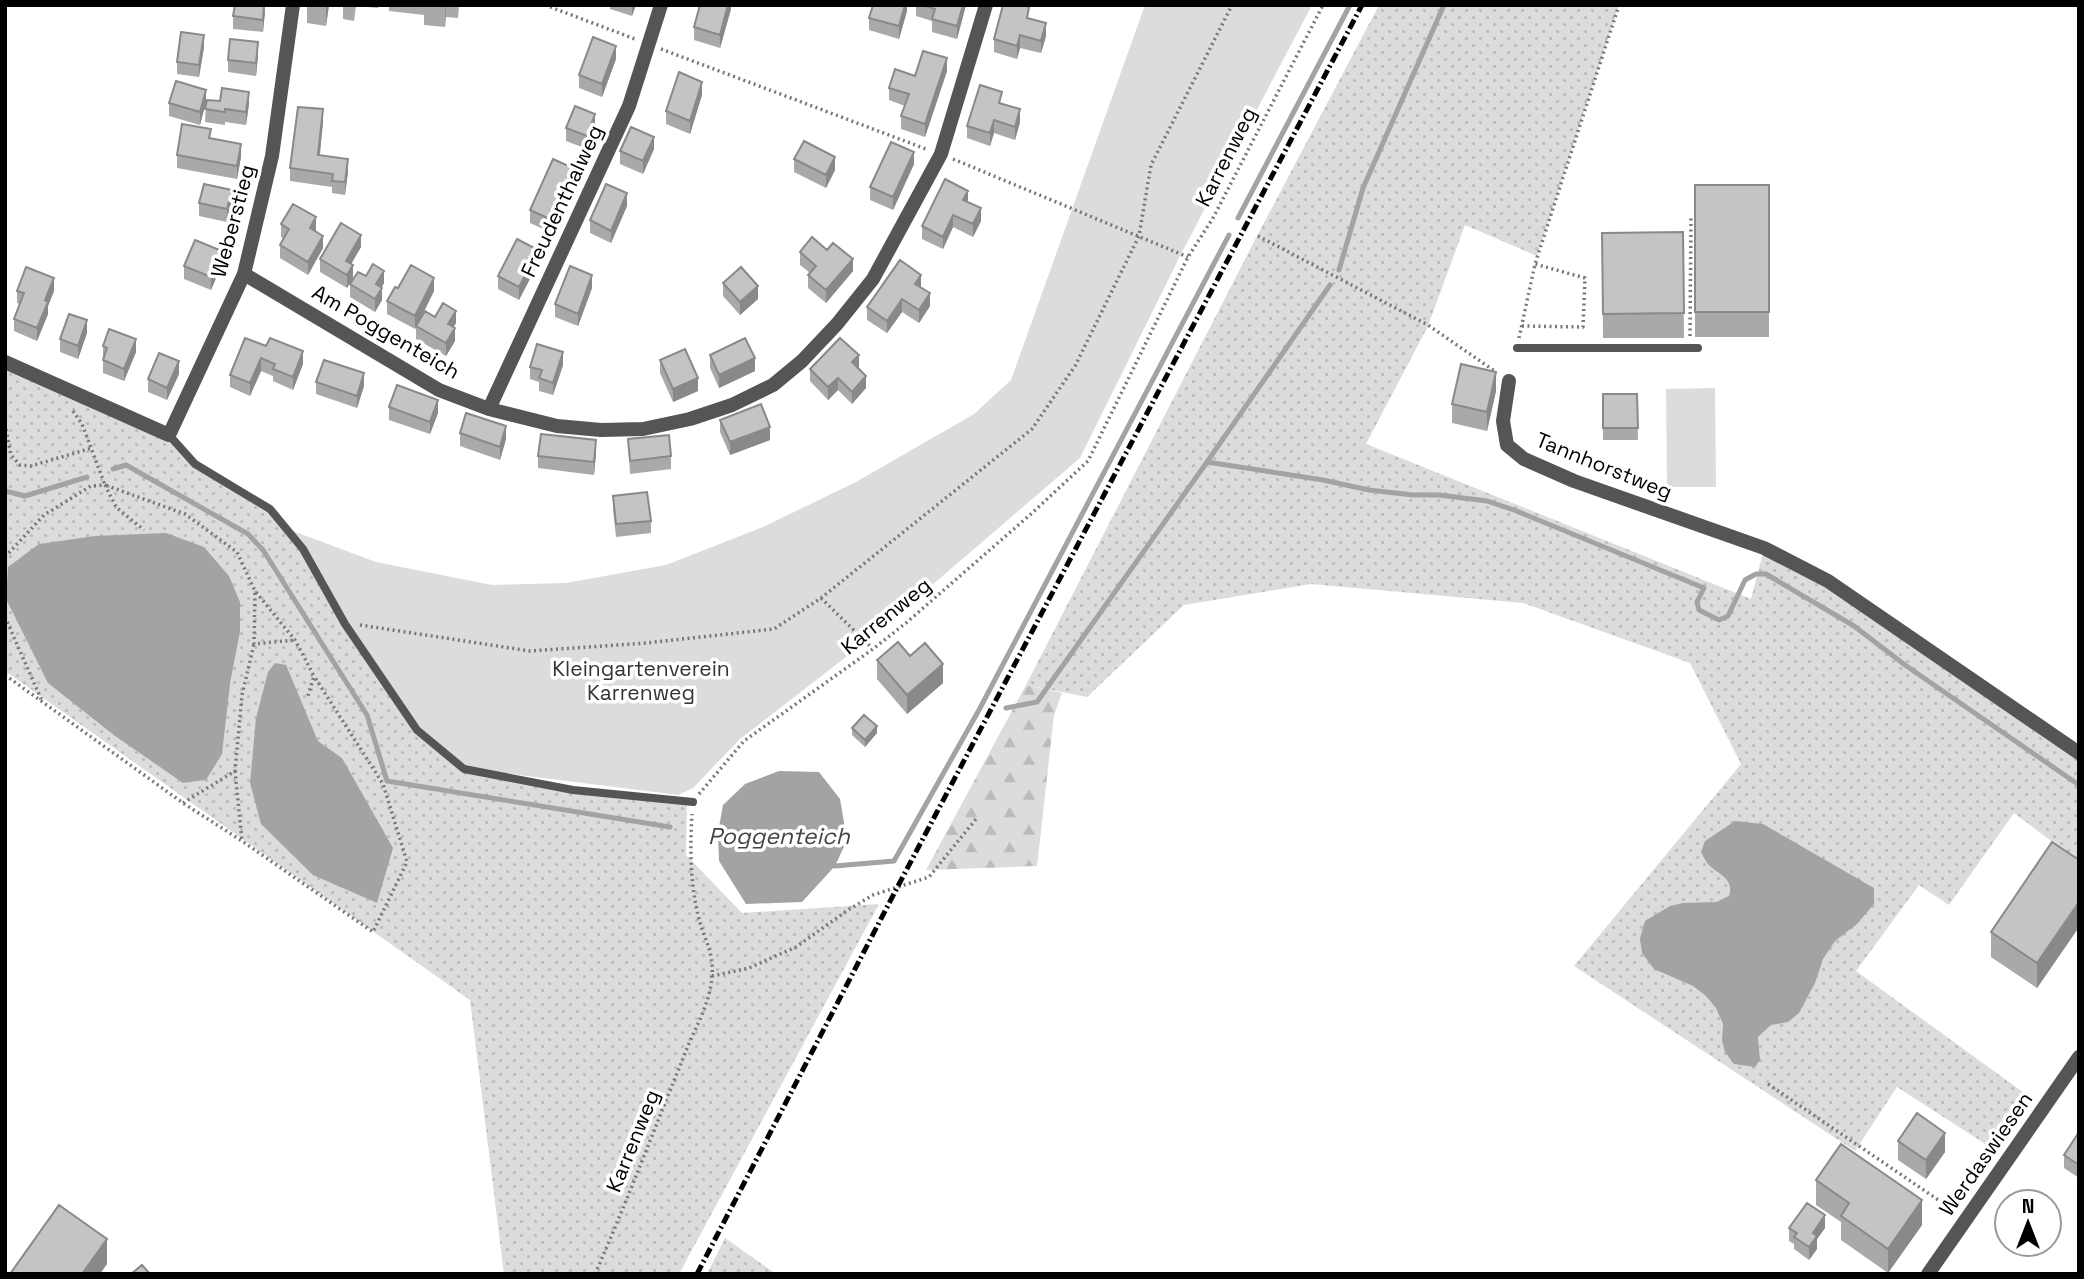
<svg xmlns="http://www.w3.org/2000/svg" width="2084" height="1279" font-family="'Space Grotesk',sans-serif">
  <defs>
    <pattern id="grass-dots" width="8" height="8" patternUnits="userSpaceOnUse" patternTransform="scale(1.75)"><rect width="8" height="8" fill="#dcdcdc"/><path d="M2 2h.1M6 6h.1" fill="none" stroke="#bbb" stroke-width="1.8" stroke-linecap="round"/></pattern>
    <pattern id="forest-firs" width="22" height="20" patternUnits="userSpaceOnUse" patternTransform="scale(1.75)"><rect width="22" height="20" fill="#dcdcdc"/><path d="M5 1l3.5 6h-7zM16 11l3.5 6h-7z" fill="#bbb"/></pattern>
  </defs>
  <rect width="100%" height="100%" fill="#fff"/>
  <path fill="url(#grass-dots)" fill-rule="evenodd" d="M1379 5H1619L1537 256 1465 225 1428 326 1366 444 1751 599 1764 549 1828 581 2079 759V862L2014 813 1949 905 1919 885 1856 971 2031 1098 1990 1147 1897 1087 1855 1151 1574 966 1741 764 1690 663 1523 603 1311 584 1184 605 1087 697 1026 685 1257 236Z
    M5 364 168 435 196 464 269 509 464 768 574 790 687 803 686 855 742 913 879 904 679 1274H504L470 1000 5 671ZM240 632 230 684 206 780 183 783 115 736ZM285 665 318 741 342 758 256 718Z
    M725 1238 776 1274H707Z"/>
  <path fill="url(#forest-firs)" d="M1026 685 1062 693 1054 715 1037 866 926 870Z"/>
  <path fill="#dcdcdc" d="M1145 5H1312L1181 254 1080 458 868 640 740 739 693 788 678 795 464 768 417 730 344 624 293 531 376 562 492 585 566 583 666 565 763 527 856 482 974 414 1011 380Z
    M1715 388 1716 487H1667L1666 389Z"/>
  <path fill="#a3a3a3" d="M166 533 204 547 229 576 240 602V632L230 684 222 754 206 780 183 783 115 736 48 683 6 599 8 567 39 544 95 536Z
    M275 663 286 665 318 741 342 758 393 848 377 903 313 875 261 824 250 783 256 718 268 672Z
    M779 771 819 772 840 799 847 840 835 866 802 902 746 904 719 861 718 833 723 805 745 784Z
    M1735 821 1763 824 1874 888V904L1857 924 1835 941 1823 959 1815 983 1799 1013 1788 1022 1771 1025 1758 1037 1760 1060 1755 1067 1734 1064 1725 1052 1722 1041 1723 1024 1716 1008 1706 996 1693 986 1654 969 1642 953 1640 938 1645 921 1670 906 1683 903 1716 902 1729 896C1735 877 1716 874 1707 863 1705 860 1703 856 1701 852L1705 841Z"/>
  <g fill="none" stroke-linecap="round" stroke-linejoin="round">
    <path stroke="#a3a3a3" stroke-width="5" d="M1238 218 1350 5
      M1339 270 1363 188 1444 5
      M1207 462 1323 480 1369 490 1413 495H1439L1487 501 1514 510 1704 588 1697 602 1699 610 1719 620 1728 616 1745 580 1756 574H1766L1854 626 1905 665 2079 785
      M113 469 126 465 248 534 263 550 367 715 387 781 670 827
      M5 491 25 496 87 477
      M1006 708 1037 702 1207 462 1330 285
      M835 866 894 861 979 710 1229 235"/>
    <path stroke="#777" stroke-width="3.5" stroke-dasharray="2 3.5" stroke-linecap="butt" d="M545 5 635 39
      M661 49 926 149
      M953 159 1188 257
      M1258 236 1428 325 1496 372
      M1522 326 1583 327 1585 278 1535 264
      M1690 336 1691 217
      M1519 338 1535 264 1619 5
      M73 411 82 424 105 485 185 514 237 552 255 591 295 640 314 676 307 699
      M5 424 11 455 20 465 31 466 92 448
      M5 557 44 515 91 486 105 485 116 507 144 530
      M255 593 254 644 295 640
      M821 598 872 648
      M5 617 42 701
      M360 625 530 651 646 643 774 629 821 598 1032 429 1075 366 1139 236 1151 165 1232 5
      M5 675 183 803 242 841 373 932 407 862 383 784 314 676
      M235 771 242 841
      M699 794 744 741 873 649 906 623 1031 514 1088 461 1188 257 1213 218 1323 5
      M183 803 235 771 242 695 254 644
      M712 976 749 968 796 947 848 910 873 895 929 877 976 819
      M1768 1084 1953 1210
      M595 1274C626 1204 653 1132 682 1061 692 1033 710 1006 712 976 714 950 703 938 698 915 690 881 690 848 692 814"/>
    <path stroke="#555" stroke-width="8" d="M1517 348H1698
      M169 435 195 464 270 509 303 549 345 624 417 730 464 769 573 790 693 802"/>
    <path stroke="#555" stroke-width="14" d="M244 274 439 390 489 409 557 426 601 430 643 429 690 419 732 405 773 385 802 361 837 324 873 279 941 154 986 5
      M5 362 169 435 244 274 272 156 293 5
      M1509 381 1503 421 1507 445 1524 459 1574 481 1764 548 1828 581 2079 753
      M489 409 629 106 661 5
      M1928 1274 2079 1057"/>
    <path stroke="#000" stroke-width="5" stroke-dasharray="10 3.5 2 3.5" stroke-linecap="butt" d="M697 1274 898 886 1362 5"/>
  </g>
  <path fill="#a9a9a9" d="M265 5 263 32 233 29V16Z
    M307 5H329L326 26 307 23Z
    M343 5H378V8L356 6 354 21 343 19Z
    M389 5H459L458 18 446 17 445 27 424 25V15L389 11Z
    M610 5H636L632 16 610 9Z
    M731 5V9L720 48 694 40V27Z
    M907 5V11L899 39 869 30V18Z
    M916 5H966L957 39 932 32V21L916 16Z
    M1029 18 1046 36 1041 53 1020 48 1017 59 994 52V39Z
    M204 47 199 77 177 74V62Z
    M258 55 256 76 228 72V60Z
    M616 59 602 97 579 88V75Z
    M947 71 925 137 901 129V116L905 106 889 100V88L915 76Z
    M702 95 690 134 666 124V111Z
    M206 102 249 104 246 125 225 122V125L205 122 206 102 200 125 169 116V103Z
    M1002 104 1020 122 1015 140 994 133 990 146 967 138V126Z
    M323 122 320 155 348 172 345 195 332 193V187L290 181V168Z
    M595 126 587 149 566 141V128Z
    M211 139 241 157 237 179 177 168V155Z
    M654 149 643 174 620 164V151Z
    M794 159 835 170 826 188 794 172Z
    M914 164 893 210 870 200V187Z
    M575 182 552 233 530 223V210Z
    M1695 185H1769V337H1695Z
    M232 202 227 222 199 216V203Z
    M968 202 981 221 973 237 953 227 943 249 922 239V226Z
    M627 206 611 243 590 233V220Z
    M281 224 316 230 315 231 323 248 308 275 280 258V245L284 239 281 237Z
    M1683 232 1684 338H1603L1602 233Z
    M361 247 351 264 353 278 347 288 320 272V259Z
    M800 252 853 271 826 303 808 288V275L810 273 800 265Z
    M538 263 519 300 498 289V276Z
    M222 264 211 290 184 279V266Z
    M366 276 384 283 382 287V300L375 312 350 297V284Z
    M723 283 758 299 740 315 723 296Z
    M398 288 434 291 418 324 435 317 456 323 453 327 455 341 446 356 416 339V327L415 329 387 314V301Z
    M592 288 578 326 555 317V304Z
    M921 288 930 306 919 323 902 312 887 333 867 320V307Z
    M17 291H54L48 306V314L37 341 14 331V319L20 304 17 303Z
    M87 333 78 359 60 352V339Z
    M245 338 303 364 293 390 273 381V376L261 371 250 396 230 387V375Z
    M103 346 136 352 124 381 103 373Z
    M710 355 755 371 719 388 710 368Z
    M660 360 698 391 673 402 660 373Z
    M563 365 553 395 539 391V382L530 379V367Z
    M859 368 866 388 852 404 838 390 828 400 810 381V369Z
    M179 374 167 400 148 392V379Z
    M316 382 364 386 357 408 316 394Z
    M1496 391 1487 431 1452 423V404Z
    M1603 394H1637L1638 440H1603Z
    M389 407 438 413 430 434 389 420Z
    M720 420 770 440 730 455 720 432Z
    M460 433 506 439 500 460 460 446Z
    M628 439 671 456V469L630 474Z
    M596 453 594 475 538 468V456Z
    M613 496 651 521V533L616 537 613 509Z
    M910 656 943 683 907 714 877 679V660Z
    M852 728 877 733 865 747 852 735Z
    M2079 860V927L2037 988 1991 957V932Z
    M2079 1132V1178L2064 1168V1155Z
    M1898 1141 1945 1152 1926 1179 1898 1160Z
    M1816 1180 1922 1225 1888 1273 1841 1240V1222L1816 1205Z
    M2079 1180V1197L2077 1196V1183Z
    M1789 1228H1825L1817 1239V1249L1809 1260 1794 1249V1244L1789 1241Z"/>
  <path fill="#898989" d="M264 5 265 12 263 32V20Z
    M326 5H329L326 26Z
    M445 5H446L445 27Z
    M632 5H636L632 16Z
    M728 5H731V9L720 48V35Z
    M905 5H907V11L899 39V26Z
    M963 5H966L957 39V26Z
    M1046 23V36L1041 53V41Z
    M204 35V47L199 77V65Z
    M1020 35V48L1017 59V46Z
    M258 42V55L256 76V63Z
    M616 46V59L602 97V84Z
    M947 58V71L925 137V124Z
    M702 82V95L690 134V121Z
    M206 90V102L200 125V112Z
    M249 92V104L246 125V112Z
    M323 109V122L318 168V155Z
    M1020 109V122L1015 140V127Z
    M595 114V126L587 149V136Z
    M994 120V133L990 146V133Z
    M654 137V149L643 174V161Z
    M241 144V157L237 179V166Z
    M914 152V164L893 210V197Z
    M835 157V170L826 188V175Z
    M348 159V172L345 195V182Z
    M575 169V182L552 233V220Z
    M232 190V202L227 222V209Z
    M968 191V203L963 200Z
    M627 193V206L611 243V231Z
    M981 208V221L973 237V224Z
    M953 215V227L943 249V237Z
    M316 217V230L310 240V228Z
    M361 235V247L346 273V261Z
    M323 236V248L308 275V262Z
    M538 250V263L519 300V287Z
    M222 251V264L211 290V277Z
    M853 259V271L826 303V290Z
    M353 265V278L347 288V275Z
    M384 271V283L376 297V284Z
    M592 275V288L578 326V314Z
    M921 275V287L915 284Z
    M54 278V291L48 306V314L37 341V328L45 300Z
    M434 278V291L415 329V316Z
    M758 286V299L740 315V302Z
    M382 288V300L375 312V299Z
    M930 293V306L919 323V310Z
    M902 299V312L887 333V321Z
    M456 311V323L448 337V324Z
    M87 320V333L78 359V346Z
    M455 328V341L446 356V343Z
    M136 339V352L124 381V369Z
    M303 351V364L293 390V377Z
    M563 352V365L553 395V383Z
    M859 355V368L852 375V362Z
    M261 358V371L250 396V383Z
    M755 358V371L719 388V375Z
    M179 361V374L167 400V388Z
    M1496 372V391L1487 431V412Z
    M364 373V386L357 408V396Z
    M866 376V388L852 404V392Z
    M698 378V391L673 402V389Z
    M838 378V390L828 400V387Z
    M438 400V413L430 434V422Z
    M506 426V439L500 460V447Z
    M770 427V440L730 455V442Z
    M596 440V453L594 475V462Z
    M943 664V683L907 714V695Z
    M877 726V733L865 747V740Z
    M2079 902V927L2037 988V963Z
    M1945 1133V1152L1926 1179V1160Z
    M1922 1200V1225L1888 1273V1249Z
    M1825 1215V1228L1817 1239V1249L1809 1260V1247L1813 1233Z
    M107 1239V1264L100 1274H82Z"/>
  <path fill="#c4c4c4" stroke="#898989" stroke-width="2" d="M235 5H264L263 20 233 16Z
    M700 5H728L720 35 694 27Z
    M873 5H905L899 26 869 18Z
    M922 5H963L957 26 932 19 935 9Z
    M1003 5H1023L1029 7 1027 18 1046 23 1041 41 1020 35 1017 46 994 39Z
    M181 32 204 35 199 65 177 62Z
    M593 37 616 46 602 84 579 75Z
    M230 39 258 42 256 63 228 60Z
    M923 51 947 58 925 124 901 116 909 94 889 88 895 69 915 76Z
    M679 72 702 82 690 121 666 111Z
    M176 81 206 90 200 112 169 103Z
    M980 85 1002 92 999 103 1020 109 1015 127 994 120 990 133 967 126Z
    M222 88 249 92 246 112 225 109V112L205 109 207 100 220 101Z
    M575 106 595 114 587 136 566 128Z
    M298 107 323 109 318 155 348 159 345 182 332 181 333 174 290 168Z
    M182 124 211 129 209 138 241 144 237 166 177 155Z
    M631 127 654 137 643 161 620 151Z
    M804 141 835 157 826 175 794 159Z
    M891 142 914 152 893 197 870 187Z
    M553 159 575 169 552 220 530 210Z
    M945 179 968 191 963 200 981 208 973 224 953 215 943 237 922 226Z
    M204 184 232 190 227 209 199 203Z
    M606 184 627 193 611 231 590 220Z
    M1695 185H1769V312H1695Z
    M293 204 316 217 310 228 323 236 308 262 280 245 289 229 281 224Z
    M341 223 361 235 346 261 353 265 347 275 320 259Z
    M1683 232 1684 313 1603 314 1602 233Z
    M812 237 827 250 833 243 853 259 826 290 808 275 816 266 800 252Z
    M517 239 538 250 519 287 498 276Z
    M195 240 222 251 211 277 184 266Z
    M900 260 921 275 915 284 930 293 919 310 902 299 887 321 867 307Z
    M373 264 384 271 376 284 382 288 375 299 350 284 358 272 366 276Z
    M411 265 434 278 415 316 387 301 395 287 398 288Z
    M570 266 592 275 578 314 555 304Z
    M26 267 54 278 45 300 48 302 37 328 14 319 24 293 17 291Z
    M741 267 758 286 740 302 723 283Z
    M443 303 456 311 448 324 455 328 446 343 416 326 425 311 435 317Z
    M69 314 87 320 78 346 60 339Z
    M109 329 136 339 124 369 103 360 107 348 103 346Z
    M245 338 266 346 270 338 303 351 293 377 273 369 275 364 261 358 250 383 230 375Z
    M745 338 755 358 719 375 710 355Z
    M840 338 859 355 852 362 866 376 852 392 838 378 828 387 810 369Z
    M537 344 563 352 553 383 539 378 542 370 530 367Z
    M685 349 698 378 673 389 660 360Z
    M159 353 179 361 167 388 148 379Z
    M324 360 364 373 357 396 316 382Z
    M1461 364 1496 372 1487 412 1452 404Z
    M397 385 438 400 430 422 389 407Z
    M1603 394H1637L1638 428H1603Z
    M761 404 770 427 730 442 720 420Z
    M466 413 506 426 500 447 460 433Z
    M541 434 596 440 594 462 538 456Z
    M669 435 671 456 630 461 628 439Z
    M647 492 651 521 616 524 613 496Z
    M898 642 910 656 925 643 943 664 907 695 877 660Z
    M864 715 877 726 865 740 852 728Z
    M2052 842 2079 860V902L2037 963 1991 932Z
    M1917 1113 1945 1133 1926 1160 1898 1141Z
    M2079 1132V1165L2064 1155Z
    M1841 1144 1922 1200 1888 1249 1841 1216 1849 1203 1816 1180Z
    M1807 1203 1825 1215 1813 1233 1817 1236 1809 1247 1794 1237 1797 1233 1789 1228Z
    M59 1205 107 1239 82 1274H10Z
    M142 1265 150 1274H131Z"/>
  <g text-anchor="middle" stroke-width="7" stroke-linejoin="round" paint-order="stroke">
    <g font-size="21" fill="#000" stroke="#fff">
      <text transform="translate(1226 157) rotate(-63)" y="7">Karrenweg</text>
      <text transform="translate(562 201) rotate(-65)" y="7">Freudenthalweg</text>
      <text transform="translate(233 221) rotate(-75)" y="7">Weberstieg</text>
      <text transform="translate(386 332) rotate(30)" y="7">Am Poggenteich</text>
      <text transform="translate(1604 466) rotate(22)" y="7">Tannhorstweg</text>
      <text transform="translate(886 616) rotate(-39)" y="7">Karrenweg</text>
      <text transform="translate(633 1141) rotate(-68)" y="7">Karrenweg</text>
      <text transform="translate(1986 1154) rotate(-55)" y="7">Werdaswiesen</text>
    </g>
    <g font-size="21" fill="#333" stroke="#fff">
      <text x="641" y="676">Kleingartenverein<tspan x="641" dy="24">Karrenweg</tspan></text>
    </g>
    <g font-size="23" font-style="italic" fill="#444" stroke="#fff">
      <text x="779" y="844">Poggenteich</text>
    </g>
  </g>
  <rect width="2084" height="1279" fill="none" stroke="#000000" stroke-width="14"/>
  <g transform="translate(2028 1223)"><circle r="33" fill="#ffffff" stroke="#999999" stroke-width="2"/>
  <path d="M0-5L12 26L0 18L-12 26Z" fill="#000000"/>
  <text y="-10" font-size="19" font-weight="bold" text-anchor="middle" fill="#000000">N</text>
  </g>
</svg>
